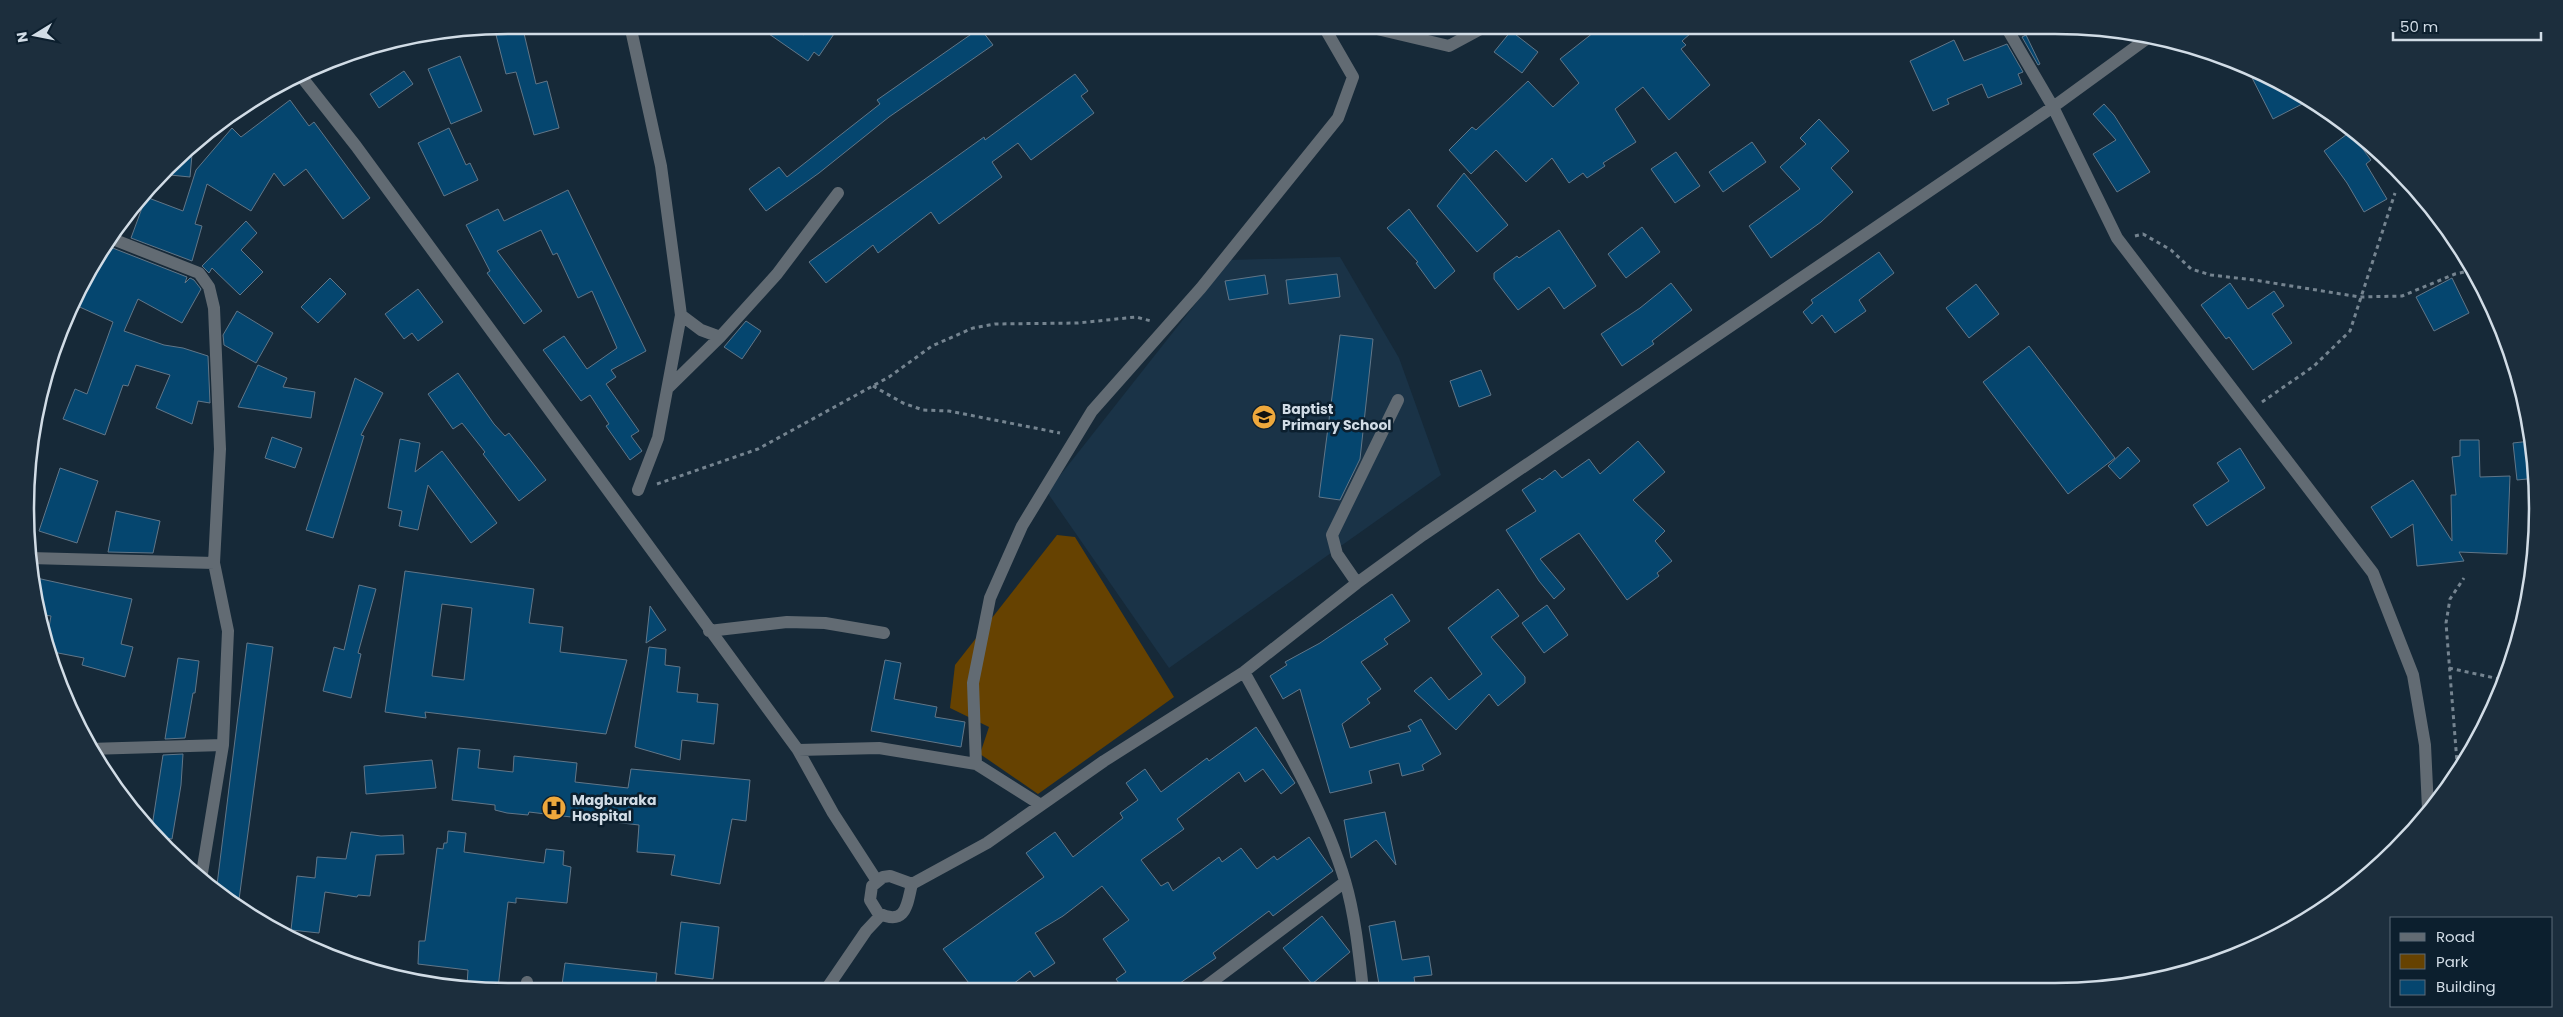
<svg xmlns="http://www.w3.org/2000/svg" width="2563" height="1017" font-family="Poppins,sans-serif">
  <rect width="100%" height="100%" fill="#162938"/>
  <path fill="#1a3347" d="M1340 257 1399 358 1441 475 1169 668 1047 492 1230 260Z"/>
  <path fill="#664201" d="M1057 535 1075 537 1174 697 1038 794 980 754 989 727 950 708 955 665Z"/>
  <path fill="#05466f" stroke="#617688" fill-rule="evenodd" d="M508 25H522L536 84 547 81 559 128 534 135 516 72 506 74 494 27Z
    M756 25H789L804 35 811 25H827L836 31 819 56 814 52 808 61Z
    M1603 25H1700L1682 41 1686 45 1681 49 1710 85 1669 120 1643 87 1615 109 1636 142 1603 163 1605 166 1587 178 1583 173 1569 183 1552 158 1526 182 1496 150 1471 174 1449 150 1472 127 1476 130 1528 81 1553 107 1579 83 1560 59Z
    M980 28 993 45 889 117 819 173 766 211 749 189 779 167 787 177 880 104 877 100Z
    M1511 31 1538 52 1522 73 1494 52Z
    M2026 35 2040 64 2038 65 2022 37Z
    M1954 40 1964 61 2007 44 2023 72 2018 74 2022 84 1988 98 1982 84 1947 99 1949 104 1933 111 1910 61Z
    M460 56 482 111 451 124 428 69Z
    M2247 68 2296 90 2310 100 2273 119Z
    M404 71 413 84 379 108 370 94Z
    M1075 74 1088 91 1081 96 1094 113 1031 160 1018 143 992 162 1002 177 939 224 931 212 878 253 873 245 826 283 809 262 984 137 985 140Z
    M290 100 309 126 314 122 370 198 343 219 306 169 284 186 274 173 251 211 207 184 195 224 202 226 192 261 131 238 146 197 183 211 196 170 232 128 241 137Z
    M2104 104 2114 115 2150 172 2117 192 2093 154 2116 140 2093 114Z
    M1819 119 1849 151 1831 168 1853 192 1821 222 1771 258 1749 226 1800 189 1780 167 1806 144 1800 138Z
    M449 128 466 165 470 163 478 180 444 196 418 143Z
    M2350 132 2371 160 2366 164 2387 199 2364 212 2347 183 2324 151Z
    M1752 142 1766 162 1723 192 1709 172Z
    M193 143 190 177 160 174 190 145Z
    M1676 152 1700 186 1675 203 1651 169Z
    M1464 173 1508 225 1477 252 1437 206Z
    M568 190 646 351 611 370 616 377 606 384 639 431 631 436 642 451 630 460 606 426 609 424 590 395 581 401 543 350 564 336 587 369 617 348 592 291 578 298 557 253 553 255 541 230 497 251 542 311 524 324 487 273 490 271 466 225 498 209 504 221Z
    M1409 209 1455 271 1435 289 1416 263 1418 262 1387 228Z
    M246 221 257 233 241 250 263 272 240 295 212 268 209 273 202 266Z
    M1642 227 1660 252 1626 278 1608 254Z
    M1559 230 1596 286 1564 309 1549 287 1518 310 1494 279V273L1517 256 1519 258Z
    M105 245 187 277 185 283 190 278 194 280 201 289 182 323 138 299 124 331 164 345 183 348 208 356 210 403 198 401 192 424 156 408 170 375 136 365 128 386 123 385 105 435 63 419 75 389 87 394 113 322 73 304 81 287 84 288Z
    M1879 252 1894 273 1859 300 1866 311 1835 333 1822 315 1812 324 1803 312 1813 303 1811 300Z
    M1337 274 1340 297 1289 304 1286 280Z
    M1265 275 1268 294 1229 300 1225 281Z
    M330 278 346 294 318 323 301 307Z
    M2452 278 2469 313 2434 331 2416 297Z
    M1671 283 1692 310 1652 341 1654 344 1622 366 1601 334 1640 308Z
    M2230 283 2248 309 2274 291 2284 306 2272 314 2292 343 2253 370 2229 337 2226 339 2201 305Z
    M1976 284 1999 314 1969 338 1946 308Z
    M418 289 443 322 418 341 412 333 404 339 385 314Z
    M237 311 273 333 256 363 224 345 223 335Z
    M746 321 761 331 742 359 724 347Z
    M1340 335 1373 339 1360 459 1340 500 1319 497Z
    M2029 346 2115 458 2068 494 1983 382Z
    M258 365 287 378 283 387 315 392 311 418 238 407Z
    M1481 370 1491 395 1459 407 1450 381Z
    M458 373 494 424 505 436 509 433 546 480 519 501 483 454 485 452 462 423 453 429 428 394Z
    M355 378 383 393 361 435 364 436 333 538 306 530Z
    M272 437 302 448 295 468 265 458Z
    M400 439 420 443 415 472 442 451 497 523 471 543 428 485 418 530 399 526 402 511 388 508Z
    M2460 440H2479L2480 477 2510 476 2507 554 2459 552 2464 561 2417 566 2413 524 2391 538 2371 507 2413 480 2452 541 2451 495H2456L2452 457 2460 456Z
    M1638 441 1665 472 1633 500 1665 531 1655 541 1672 561 1657 573 1659 576 1627 600 1579 533 1540 559 1565 589 1554 599 1539 581 1506 530 1536 511 1522 490 1540 478 1542 480 1555 470 1562 478 1589 459 1600 474Z
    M2531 441 2537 478 2517 480 2513 443Z
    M2128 447 2140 461 2120 479 2108 466Z
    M2240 448 2265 488 2207 526 2193 505 2229 481 2217 463Z
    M60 468 98 481 77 543 39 531Z
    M116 511 160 521 153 553 108 552Z
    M405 571 534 589 529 623 563 627 560 652 627 660 606 734 425 712 426 718 385 712ZM442 604 472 608 464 680 432 676Z
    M32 577 132 599 121 644 133 647 125 677 82 665 84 658 53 652 47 638 51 616 38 614 34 603Z
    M359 585 376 589 358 653 361 654 351 698 323 691 334 647 344 650Z
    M1498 589 1519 616 1491 637 1525 677V683L1498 706 1489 694 1456 730 1414 691 1431 677 1449 700 1482 674 1448 628Z
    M1392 594 1410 621 1384 639 1388 644 1361 662 1381 689 1367 699 1370 703 1342 724 1350 748 1411 731 1408 726 1421 719 1441 754 1422 765 1424 770 1402 776 1399 763 1369 771 1372 783 1330 793 1300 689 1283 699 1270 676 1287 665 1285 662 1320 643Z
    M1547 605 1568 635 1544 653 1522 623Z
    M650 606 666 630 646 643Z
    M247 643 273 647 238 907 216 893Z
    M649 647 666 649 665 665 680 667 677 692 698 694 697 702 718 704 714 744 682 740 680 760 635 747Z
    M178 658 199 661 195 693H193L185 738 165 739Z
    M885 660 901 663 894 699 937 707 935 717 965 722 961 747 871 731Z
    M1256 727 1295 783 1281 794 1263 769 1245 782 1239 772 1177 819 1184 829 1141 860 1161 886 1168 882 1173 891 1219 857 1222 862 1241 848 1257 869 1274 856 1277 860 1309 837 1333 871 1273 916 1269 911 1213 953 1216 958 1170 990H1124L1116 979 1126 972 1103 939 1129 920 1102 886 1063 916 1035 933 1055 963 1034 977 1030 971 1004 991H975L943 949 1044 877 1026 853 1055 832 1073 857 1123 818 1120 813 1138 800 1126 783 1145 769 1161 792 1207 758 1209 761Z
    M458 748 480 750 478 768 513 772 514 756 577 763 575 782 628 788 631 769 750 780 746 821 732 819 720 884 671 875 675 855 637 852 639 825 529 812 528 815 507 813 495 810V805L452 800Z
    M183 754 181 785 172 839 155 837 151 833 163 755Z
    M432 760 436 788 366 794 364 766Z
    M1385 812 1396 865 1376 840 1351 858 1344 820Z
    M448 831 466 833 464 852 544 863 546 849 564 851 563 865 571 867 567 903 516 898V903L508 902 498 988 494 987 493 990 467 985 468 970 418 964 419 941H425L437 848 443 849 444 843H447Z
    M351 832 381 836 403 835 404 854 376 855 370 896 358 895 357 897 325 892 319 933 291 930 297 876 315 878 317 857 346 859Z
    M1322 916 1350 952 1312 984 1283 948Z
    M1395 921 1402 960 1429 956 1432 975 1414 977 1416 990H1380L1369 926Z
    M681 922 719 927 713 979 675 974Z
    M565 963 657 973 655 989 639 987V992H561Z"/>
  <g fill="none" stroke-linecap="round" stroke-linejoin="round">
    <path stroke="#758490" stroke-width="3" stroke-dasharray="4 4" stroke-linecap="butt" d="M2135 236 2143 234 2171 250 2191 269 2211 275 2254 280 2360 297 2402 296 2455 274 2473 270
      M873 386 903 403 923 410 949 411 1060 433
      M2262 402 2314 366 2350 331 2395 193
      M657 484 758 449 889 377 932 346 973 328 995 324 1078 323 1136 317 1151 321
      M2449 668 2504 680
      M2458 775 2446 623 2450 599 2464 578"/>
    <path stroke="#626b73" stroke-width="12" d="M630 25 661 166 681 315 658 438 638 490
      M1360 25 1449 46 1488 25
      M2005 25 2053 107 2117 238 2373 573 2413 675 2425 745 2428 809
      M300 75 356 146 798 750 833 813 877 881
      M110 238 199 273 209 287 214 308 220 449 214 563
      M681 315 701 330 720 337
      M668 388 720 337 777 274 838 193
      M30 558 214 563 228 631 223 745 201 879
      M1357 583 1337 554 1332 535 1398 400
      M709 631 787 622 825 623 884 633
      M1244 672C1281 739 1323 808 1345 881 1355 915 1359 954 1363 990
      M89 749 223 745
      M798 750 879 748 976 764 1041 805
      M976 764 973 683 990 598 1022 526 1092 411 1201 288 1338 118 1353 77 1323 25
      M890 876 912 884C907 903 907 927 878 913L870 900 872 886 883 877Z
      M912 884 987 843 1104 761 1244 672 1357 583 1423 535 2053 107 2145 40
      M527 982 528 992
      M1201 990 1345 882
      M825 991 866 931 881 915"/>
  </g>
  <defs>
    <symbol id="school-disc" viewBox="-11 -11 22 22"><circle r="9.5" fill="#eea83c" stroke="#0c1f2e"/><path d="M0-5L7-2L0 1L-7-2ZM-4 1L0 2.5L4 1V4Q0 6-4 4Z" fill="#111"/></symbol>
    <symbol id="hospital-disc" viewBox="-11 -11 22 22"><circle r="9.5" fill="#eea83c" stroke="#0c1f2e"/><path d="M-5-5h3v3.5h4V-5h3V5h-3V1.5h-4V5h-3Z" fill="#111"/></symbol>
  </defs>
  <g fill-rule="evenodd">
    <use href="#school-disc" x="1250" y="403" width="28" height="28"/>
    <use href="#hospital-disc" x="540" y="794" width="28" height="28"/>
  </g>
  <g text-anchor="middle" stroke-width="5" stroke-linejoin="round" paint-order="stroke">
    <g font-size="14" font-weight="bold" fill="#d1dce6" stroke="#0c1f2e" text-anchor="start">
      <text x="1282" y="414">Baptist<tspan x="1282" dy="16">Primary School</tspan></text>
      <text x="572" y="805">Magburaka<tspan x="572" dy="16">Hospital</tspan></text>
    </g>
  </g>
  <path d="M0 0H2563V1017H0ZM508 34H2055A474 474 0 0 1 2529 508V509A474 474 0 0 1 2055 983H508A474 474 0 0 1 34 509V508A474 474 0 0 1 508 34Z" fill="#1c2e3d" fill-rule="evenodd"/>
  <path fill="none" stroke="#d1dce6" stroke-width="2.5" d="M508 34H2055A474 474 0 0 1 2529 508V509A474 474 0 0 1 2055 983H508A474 474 0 0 1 34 509V508A474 474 0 0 1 508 34Z"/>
  <rect x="2390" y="917" width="162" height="90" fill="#0c1f2e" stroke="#5b6b78"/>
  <rect x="2400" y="933" width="25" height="8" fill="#626b73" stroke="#5b6b78"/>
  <text x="2436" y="942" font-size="15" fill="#d1dce6">Road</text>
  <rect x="2400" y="954" width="25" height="15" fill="#664201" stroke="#5b6b78"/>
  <text x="2436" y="967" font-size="15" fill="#d1dce6">Park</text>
  <rect x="2400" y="980" width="25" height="15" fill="#05466f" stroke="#5b6b78"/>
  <text x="2436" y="992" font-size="15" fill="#d1dce6">Building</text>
  <g transform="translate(35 35) rotate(260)" stroke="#0c1f2e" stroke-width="4" paint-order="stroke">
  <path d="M0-4L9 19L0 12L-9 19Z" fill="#d1dce6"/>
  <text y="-8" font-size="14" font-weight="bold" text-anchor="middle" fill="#d1dce6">N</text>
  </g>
  <path d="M2393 32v8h148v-8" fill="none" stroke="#d1dce6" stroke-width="2.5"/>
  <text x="2400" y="32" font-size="15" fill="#d1dce6" stroke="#0c1f2e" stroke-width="4" paint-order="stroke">50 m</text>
</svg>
